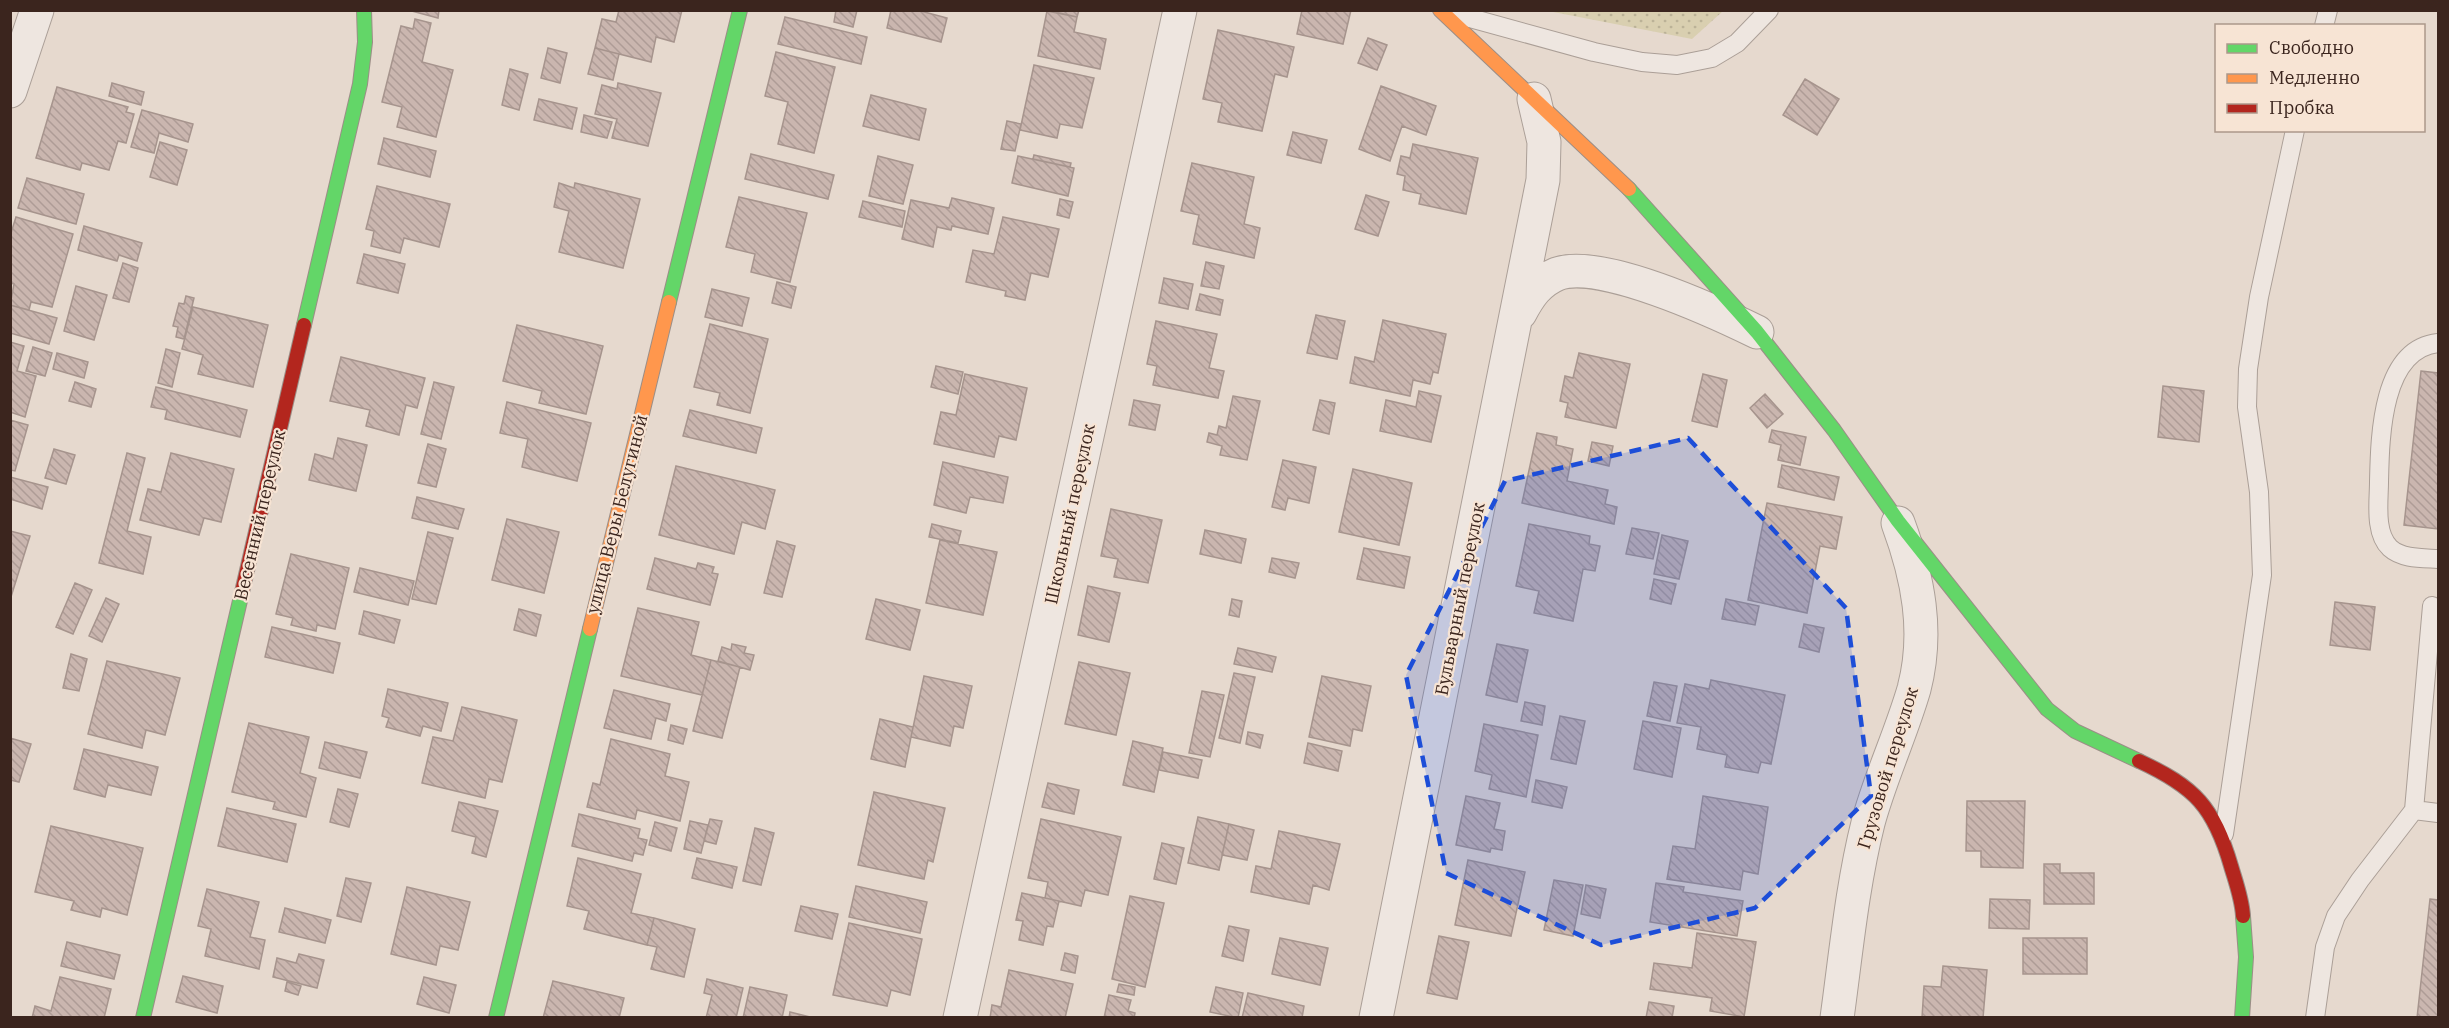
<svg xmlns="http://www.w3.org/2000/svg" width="2449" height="1028" font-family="'IBM Plex Serif',serif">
  <defs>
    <pattern id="garden-dots" width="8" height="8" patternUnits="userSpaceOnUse" patternTransform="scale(1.5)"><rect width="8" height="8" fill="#d9cfb0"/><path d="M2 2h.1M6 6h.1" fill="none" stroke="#bbb297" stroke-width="1.8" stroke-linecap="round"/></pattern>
    <pattern id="building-back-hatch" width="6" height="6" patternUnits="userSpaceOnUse" patternTransform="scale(1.5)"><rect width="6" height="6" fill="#cab6af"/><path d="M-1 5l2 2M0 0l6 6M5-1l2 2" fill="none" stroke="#ae9c96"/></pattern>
  </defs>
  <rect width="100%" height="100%" fill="#e6d9ce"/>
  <path fill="url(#garden-dots)" d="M1548 11H1723L1692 39Z"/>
  <path fill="url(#building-back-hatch)" stroke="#a6948d" stroke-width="1.5" d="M408 10H439L438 18Z
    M619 10H682L674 42 656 37 651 62 595 48 602 19 616 22Z
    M836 10H857L853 27 834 22Z
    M891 10H917L947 18 941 42 887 28Z
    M1046 10H1079L1077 17Z
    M1302 10H1351L1343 44 1297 34Z
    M1047 11 1077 17 1074 32 1106 39 1100 69 1038 56Z
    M785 17 867 37 861 64 778 44Z
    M415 19 431 23 422 62 453 70 436 137 397 127 402 107 382 102 401 26 413 29Z
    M1218 30 1294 47 1287 77 1275 74 1262 131 1218 122 1222 103 1203 99Z
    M1368 38 1387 45 1377 70 1358 63Z
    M548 48 567 53 560 83 541 78Z
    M595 48 619 54 613 80 588 74Z
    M776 52 835 67 814 153 778 144 788 102 765 96Z
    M1034 65 1094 78 1082 128 1060 124 1057 138 1020 130Z
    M510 69 528 74 519 110 502 105Z
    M1805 79 1839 99 1817 135 1783 115Z
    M112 83 144 92 141 105 109 96Z
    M618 83 661 93 648 146 612 138 617 119 595 114 602 85 617 89Z
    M1381 86 1436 106 1426 135 1402 126 1390 161 1359 149Z
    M57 87 128 107 126 112 134 114 126 143 118 141 109 170 82 163 80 170 36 158Z
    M871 95 926 109 919 140 863 126Z
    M539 99 577 108 572 129 534 120Z
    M142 110 193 124 188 142 159 133 154 153 131 147Z
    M584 115 612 122 607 138 581 132Z
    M1007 121 1021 124 1015 151 1001 149Z
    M1293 132 1327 140 1321 163 1287 155Z
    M384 138 436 151 430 177 378 164Z
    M160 142 187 150 177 185 150 177Z
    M1413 144 1478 158 1466 214 1419 204 1421 194 1403 190 1405 176 1397 174 1401 156 1410 158Z
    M751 154 834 175 828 199 745 179Z
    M1034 155 1071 163 1070 167 1033 159Z
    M878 156 913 165 903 204 869 196Z
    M1018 156 1074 168 1068 196 1012 183Z
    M1192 163 1254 177 1244 224 1260 228 1254 258 1193 244 1199 215 1181 211Z
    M27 178 84 194 76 224 18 208Z
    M559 183 574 188 575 183 640 199 623 268 559 252 569 211 554 207Z
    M377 186 450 204 439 247 404 238 400 253 371 246 374 231 366 229Z
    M1366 195 1389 202 1378 236 1355 229Z
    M739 197 807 213 790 282 751 272 755 254 726 247Z
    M952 198 994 208 988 234 952 226 951 230 937 227 933 247 902 239 911 200 949 208Z
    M1060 199 1073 202 1069 218 1057 215Z
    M863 201 905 211 902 227 859 217Z
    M16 217 73 234 52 307 31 302 29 310 10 305 14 284 10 283V236Z
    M1003 217 1059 229 1048 277 1031 273 1025 300 1005 296 1006 291 966 282 973 250 994 254Z
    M84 226 142 243 137 261 119 255 117 261 78 250Z
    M364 254 405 264 398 293 357 283Z
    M1206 262 1224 266 1219 289 1201 286Z
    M123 263 138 268 129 302 113 298Z
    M1164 278 1193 284 1188 309 1159 303Z
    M777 282 796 287 791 308 772 303Z
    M76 286 107 295 94 340 64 331Z
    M712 289 749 298 742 326 705 317Z
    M1200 294 1223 300 1220 315 1196 310Z
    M186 296 194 298 184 339 176 337 178 327 173 326 179 303 184 304Z
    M10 305 57 318 49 344 10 333Z
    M193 307 268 325 253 387 198 374 203 355 182 349Z
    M1316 315 1345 321 1337 359 1307 353Z
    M1383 320 1446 334 1438 373 1433 372 1430 384 1413 380 1410 396 1350 383 1355 357 1374 362Z
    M1156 321 1217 334 1209 368 1224 371 1218 398 1153 385 1157 366 1147 364Z
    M710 324 768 339 750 413 717 405 720 393 694 387Z
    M517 325 603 346 586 414 539 403 542 391 503 381Z
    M10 342 24 346 17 371 36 376 25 417 10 412Z
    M33 347 52 353 45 376 26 371Z
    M166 349 180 353 172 387 158 383Z
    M57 353 88 362 84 378 53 369Z
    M1579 353 1630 364 1616 428 1565 417 1568 403 1560 401 1565 376 1573 378Z
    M341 357 425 378 417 408 406 405 399 435 366 426 370 410 330 401Z
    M936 366 963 372 958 394 931 387Z
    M2421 371 2438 373V529L2404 525Z
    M965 374 1027 388 1016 440 999 436 994 457 934 444 941 412 956 415Z
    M1703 374 1727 380 1717 427 1692 421Z
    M75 382 96 389 91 407 69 401Z
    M434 382 454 387 441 439 421 434Z
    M2163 386 2204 391 2199 442 2158 437Z
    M156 387 247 410 240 437 165 419 167 410 151 407Z
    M1419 391 1441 396 1431 442 1380 431 1386 400 1416 407Z
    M1765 394 1783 414 1767 428 1750 408Z
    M1233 396 1260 401 1247 460 1220 455 1222 446 1207 442 1209 433 1217 435 1219 426 1226 428Z
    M1134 400 1160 405 1155 430 1129 425Z
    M1320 400 1335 403 1329 434 1313 430Z
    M507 402 591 423 577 481 522 467 528 439 500 433Z
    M690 410 762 428 756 453 683 436Z
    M10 420 28 425 15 471 10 470Z
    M1772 430 1806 437 1800 465 1778 460 1781 445 1769 442Z
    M1537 433 1557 437 1556 445 1573 449 1567 481 1608 490 1605 504 1617 507 1614 524 1522 503Z
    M338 438 367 445 356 491 309 480 315 454 333 459Z
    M1592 442 1613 446 1609 466 1588 461Z
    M428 444 446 449 436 487 418 483Z
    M54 449 75 455 66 484 45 478Z
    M127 453 145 458 127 531 151 537 143 574 99 563Z
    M171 453 234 469 221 522 204 518 199 535 140 520 148 489 161 492Z
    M1283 460 1316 467 1309 503 1288 498 1285 510 1272 507Z
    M943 462 1008 477 1003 503 970 497 966 513 934 505Z
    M1782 465 1839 477 1834 500 1778 487Z
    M676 466 775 490 765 529 742 522 734 554 659 535Z
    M1353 469 1412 483 1399 545 1339 532Z
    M10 477 48 487 42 509 10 499Z
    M417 497 464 509 458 529 412 518Z
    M1767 503 1842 517 1836 549 1820 546 1807 613 1748 600Z
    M1111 509 1162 520 1148 583 1114 577 1118 559 1101 556Z
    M507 519 559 532 544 593 492 580Z
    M932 524 961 531 958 543 929 537Z
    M1529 524 1590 536 1589 544 1600 546 1595 571 1583 569 1573 621 1534 613 1539 591 1516 586Z
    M1632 528 1659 533 1653 559 1626 554Z
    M1205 530 1246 539 1241 563 1200 554Z
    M10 531 30 536 10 600Z
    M428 532 453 538 436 604 412 599Z
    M1662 535 1688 541 1679 579 1654 574Z
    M940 540 997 552 983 615 926 603Z
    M777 541 795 546 782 597 764 593Z
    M1364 548 1410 557 1404 588 1357 579Z
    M291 554 349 568 335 629 317 625 316 631 291 625 293 618 276 614Z
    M655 558 696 569 698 563 714 567 712 573 718 574 710 605 647 589Z
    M1272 558 1299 563 1295 578 1269 572Z
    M360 568 414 581 408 605 354 592Z
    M1654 579 1676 584 1671 604 1650 599Z
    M75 583 92 590 73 634 56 627Z
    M1088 586 1120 593 1109 642 1078 635Z
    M106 598 119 604 102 642 89 636Z
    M876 599 920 610 910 650 866 639Z
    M1232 599 1242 601 1239 617 1229 615Z
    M1726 599 1759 606 1755 625 1722 619Z
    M2335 602 2375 607 2370 650 2330 645Z
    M638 608 699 622 691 655 711 660 702 695 621 676Z
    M519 609 541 615 536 636 514 630Z
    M364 611 400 620 394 643 359 634Z
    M1804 624 1824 628 1819 652 1799 647Z
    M272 627 340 643 333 673 265 657Z
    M732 644 746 647 744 653 754 655 750 670 718 661 722 647 731 650Z
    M1497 644 1528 650 1517 702 1486 695Z
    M1238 648 1276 657 1272 672 1234 664Z
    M71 654 87 659 79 691 63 688Z
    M711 660 740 667 722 738 693 731Z
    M107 661 180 678 165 735 146 730 142 748 88 734Z
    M1079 662 1130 673 1116 735 1065 724Z
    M1234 673 1255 677 1240 743 1219 738Z
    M924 676 972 686 963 728 954 726 950 746 911 737Z
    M1322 676 1371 686 1362 731 1353 729 1350 746 1309 737Z
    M1711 680 1785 695 1771 764 1761 762 1758 773 1725 767 1727 755 1697 749 1701 727 1677 723 1685 684 1709 689Z
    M1654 682 1677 686 1670 721 1647 716Z
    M388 689 448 703 441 731 423 726 420 736 386 727 389 718 382 716Z
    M614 690 670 704 666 721 656 718 651 739 604 728Z
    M1202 691 1224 695 1210 757 1189 753Z
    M1525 702 1545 706 1542 725 1521 721Z
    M462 707 517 720 502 782 489 779 485 798 422 783 433 737 453 741Z
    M1560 716 1585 721 1576 764 1551 759Z
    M880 719 913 727 905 767 871 759Z
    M1643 721 1681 728 1672 777 1634 769Z
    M249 723 309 737 300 773 316 778 306 817 273 809 275 802 232 792Z
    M1484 724 1538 735 1526 797 1489 789 1492 775 1475 771Z
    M671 725 687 729 683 744 668 740Z
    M1248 732 1263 735 1260 748 1246 744Z
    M10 738 31 744 19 782 10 780Z
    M611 739 670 754 665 776 689 782 680 821 637 810 635 819 587 807 593 783 600 785Z
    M1133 741 1163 748 1154 792 1123 785Z
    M325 742 367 752 360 778 319 768Z
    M1308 743 1342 751 1338 771 1304 763Z
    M84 749 158 767 151 795 108 785 105 797 74 789Z
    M1163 752 1202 760 1198 778 1159 770Z
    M1536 780 1567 787 1562 808 1532 802Z
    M1048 783 1079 790 1074 814 1042 807Z
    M338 789 358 794 349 827 330 822Z
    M874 792 945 808 933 862 928 860 924 879 858 865Z
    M1466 796 1500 803 1494 829 1505 831 1502 850 1491 848 1490 852 1456 845Z
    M1703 796 1768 807 1758 874 1743 871 1740 890 1667 879 1673 846 1695 849Z
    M1967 801H2025L2023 868 1981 867V851H1966Z
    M459 802 498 811 486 857 472 853 476 837 452 831Z
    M227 808 296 824 287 862 218 846Z
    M579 814 640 829 638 838 647 840 643 855 634 853 632 861 572 846Z
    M1198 817 1229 824 1219 870 1188 863Z
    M710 819 722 821 716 844 704 841Z
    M1041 819 1121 837 1108 895 1085 890 1081 906 1045 898 1048 882 1028 878Z
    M690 821 708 825 701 853 684 849Z
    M655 822 677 828 671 851 649 845Z
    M1229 824 1254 830 1247 860 1222 855Z
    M51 826 143 848 127 915 102 908 100 917 71 910 74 901 35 892Z
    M755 828 774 833 761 885 743 881Z
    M1279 831 1340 844 1329 890 1313 885 1309 904 1251 892 1256 866 1271 869Z
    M1162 843 1184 848 1176 884 1154 879Z
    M578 858 641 874 631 913 654 918 647 945 584 929 589 911 567 906Z
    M697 858 737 867 732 888 692 878Z
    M1468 860 1525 872 1511 936 1455 925Z
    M2044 864H2060V873H2094V904H2044Z
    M346 878 371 883 361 922 337 916Z
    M1554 880 1583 885 1573 936 1544 930Z
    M1656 883 1684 887 1683 892 1743 901 1737 936 1650 922Z
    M1586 885 1606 889 1600 918 1581 914Z
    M856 886 927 902 920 933 849 917Z
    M407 887 470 902 458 950 440 946 436 965 391 954Z
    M207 889 259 902 250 937 265 940 259 969 205 956 211 929 198 926Z
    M1022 893 1059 901 1053 927 1047 926 1043 945 1019 940 1023 921 1016 920Z
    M1130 896 1164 903 1145 987 1112 979Z
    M1990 899 2030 900 2029 929 1989 928Z
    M2430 899 2438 900V1018H2417Z
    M801 906 838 914 832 939 795 931Z
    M285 908 331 920 325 943 279 932Z
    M654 918 695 929 684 977 651 969 657 947 647 945Z
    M849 923 922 939 910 995 891 990 887 1006 833 995Z
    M1229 926 1249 930 1243 961 1222 956Z
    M1697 933 1756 942 1744 1017 1710 1011 1712 998 1650 989 1654 963 1692 968Z
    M1439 936 1469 942 1457 999 1427 993Z
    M1280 938 1328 948 1320 985 1272 974Z
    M2023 938H2087V974H2023Z
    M67 942 120 955 114 979 61 966Z
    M1065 953 1078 956 1075 973 1061 970Z
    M299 954 324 960 317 988 273 977 277 958 296 963Z
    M1943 966 1987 970 1983 1018H1922L1924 986 1941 987Z
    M1009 970 1073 984 1065 1018H990L992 1005 1001 1007Z
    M183 976 223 986 217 1013 176 1002Z
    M60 977 111 989 104 1018H32L35 1006 51 1011Z
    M424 977 456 985 449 1013 417 1004Z
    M707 979 743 988 736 1018H706L712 995 704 993Z
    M553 981 624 998 619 1018H543Z
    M287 982 301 986 298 995 285 991Z
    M1119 984 1135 987 1134 995 1117 992Z
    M750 987 787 995 782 1018H743Z
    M1216 987 1243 993 1238 1018 1210 1012Z
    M1248 993 1304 1006 1302 1018H1242Z
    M1109 995 1131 1000 1128 1011 1135 1013 1134 1018H1104Z
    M1649 1002 1674 1006 1672 1018H1646Z
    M790 1012 814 1018H789Z"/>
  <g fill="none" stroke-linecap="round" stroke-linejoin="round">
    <defs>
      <path id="lane" d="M1452 13 1594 52 1642 62 1677 65 1712 58 1737 43 1769 10
        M2324 26 2328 10
        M2438 343C2381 349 2380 438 2379 482 2379 501 2374 533 2390 548 2402 559 2423 558 2438 559
        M2414 810 2438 813
        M2224 834 2262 575 2259 492 2247 407 2248 369 2259 297 2295 130
        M2315 1018 2325 947 2336 916 2360 880 2414 810 2432 606"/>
      <path id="street" d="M10 91 37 10
        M1520 313C1529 296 1538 282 1557 274 1600 258 1716 312 1757 332
        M960 1018 1180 10
        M1376 1018 1543 180 1544 142 1534 99
        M1837 1018C1846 953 1852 887 1868 823 1880 778 1901 734 1914 689 1929 632 1918 577 1898 523"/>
      <path id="fast" d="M1629 189 1757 332 1834 430 1898 521 2047 709 2075 731 2139 761
        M669 302 740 10
        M304 325 360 84 365 42 364 10
        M143 1018 242 592
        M496 1018 590 629
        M2242 1018 2246 957 2243 916"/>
      <path id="slow" d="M1440 10 1629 189
        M590 629 669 302"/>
      <path id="jam" d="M242 592 304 325
        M2139 761C2195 787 2214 807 2231 866 2236 883 2242 899 2243 916"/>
    </defs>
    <use href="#lane" stroke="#ab9f97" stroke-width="20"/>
    <use href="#street" stroke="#ab9f97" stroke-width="35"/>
    <use href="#fast" stroke="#9b8e87" stroke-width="16"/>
    <use href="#slow" stroke="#9b8e87" stroke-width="16"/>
    <use href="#jam" stroke="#9b8e87" stroke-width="16"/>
    <use href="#lane" stroke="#eee6e0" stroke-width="18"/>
    <use href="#street" stroke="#eee6e0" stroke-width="33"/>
    <use href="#fast" stroke="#63d668" stroke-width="14"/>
    <use href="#slow" stroke="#ff974d" stroke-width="14"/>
    <use href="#jam" stroke="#b3261e" stroke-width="14"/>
  </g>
  <path fill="#1d4ed8" fill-opacity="0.2" stroke="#1d4ed8" stroke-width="4.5" stroke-dasharray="12 8" stroke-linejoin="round" d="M1688 438 1846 608 1871 796 1755 908 1601 945 1446 873 1406 675 1505 481Z"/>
  <g text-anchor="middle" stroke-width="4.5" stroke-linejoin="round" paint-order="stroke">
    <g font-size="18" fill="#3b251e" stroke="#f7e4d4">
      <text transform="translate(617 514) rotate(-76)" y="6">улица Веры Белугиной</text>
      <text transform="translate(1070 514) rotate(-78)" y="6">Школьный переулок</text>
      <text transform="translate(260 515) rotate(-77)" y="6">Весенний переулок</text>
      <text transform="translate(1460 599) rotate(-79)" y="6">Бульварный переулок</text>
      <text transform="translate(1888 768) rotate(-73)" y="6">Грузовой переулок</text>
    </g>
  </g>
  <rect width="2449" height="1028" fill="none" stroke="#3b251e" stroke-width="24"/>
  <rect x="2215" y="24" width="210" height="108" fill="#f7e4d4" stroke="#ac988b" stroke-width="1.5"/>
  <rect x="2227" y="44" width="30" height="9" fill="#63d668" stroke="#ac988b" stroke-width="1.5"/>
  <text x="2269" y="54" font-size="18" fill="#3b251e">Свободно</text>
  <rect x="2227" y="74" width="30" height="9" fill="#ff974d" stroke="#ac988b" stroke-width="1.5"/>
  <text x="2269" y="84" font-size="18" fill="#3b251e">Медленно</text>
  <rect x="2227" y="104" width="30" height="9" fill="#b3261e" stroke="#ac988b" stroke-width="1.5"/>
  <text x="2269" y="114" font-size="18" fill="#3b251e">Пробка</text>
</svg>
